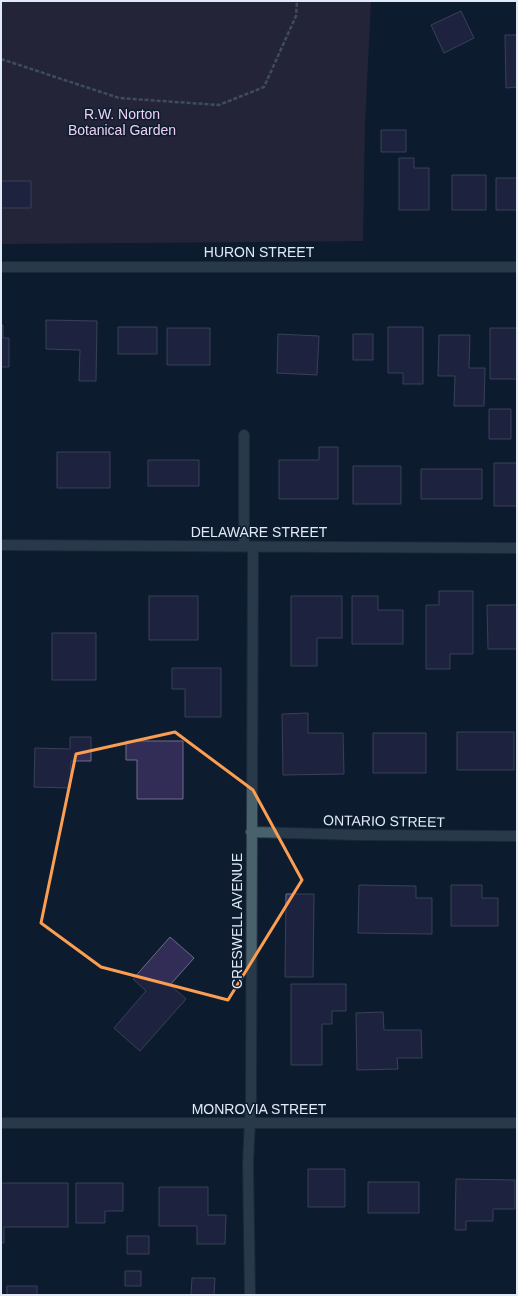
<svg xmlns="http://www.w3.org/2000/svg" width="518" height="1296" font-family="Arial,sans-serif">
  <rect width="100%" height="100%" fill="#0d1c2e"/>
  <path fill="#412f47" d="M1 1H371L365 122 363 241 1 244Z"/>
  <path fill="#312d56" stroke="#6e6d88" d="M461 11 474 38 444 53 431 25Z
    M505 35H517V87L506 88Z
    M381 130H406V152H381Z
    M399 158H414V168H429V210H399Z
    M452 175H486V210H452Z
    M496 178H517V210H496Z
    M1 181H31V208H1Z
    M46 320 97 321 96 381H79L80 350 46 349Z
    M1 325H3V338H9V367H1Z
    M118 327H157V354H118Z
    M388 327H423V384H403V373H388Z
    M167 328H210V365H167Z
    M490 328H517V379H490Z
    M278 334 319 336 317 375 277 373Z
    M353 334H373V360H353Z
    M439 335H470L469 368H485L484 406H454L455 376H438Z
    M489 409H511V439H489Z
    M319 447H338V499H279V460H319Z
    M57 452H110V488H57Z
    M148 460H199V486H148Z
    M494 463H517V506H494Z
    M353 466H401V504H353Z
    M421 469H482V499H421Z
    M439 591H473V654H450V669H426V605H439Z
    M149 596H198V640H149Z
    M291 596H342V638H317V666H291Z
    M352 596H378V610H403V644H352Z
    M487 605H517V649H488Z
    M52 633H96V680H52Z
    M172 668H221V717H185V689H172Z
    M308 713V733H343L344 774 283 775 282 714Z
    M457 732H514V770H457Z
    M373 733H426V773H373Z
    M70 737H91V761H71L70 788 34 787 35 748 70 749Z
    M126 741H183V799H137V760H126Z
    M359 885 416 886V898H432V934L358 933Z
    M451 885H482V898H498V926H451Z
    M286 894H314L313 977H285Z
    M170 937 194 958 170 985 186 999 140 1051 114 1028 146 991 133 979Z
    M291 984H346V1011H332V1024H322V1065H291Z
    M383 1012 384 1030H421L422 1058H397L398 1069 357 1070 356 1013Z
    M308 1169H345V1207H308Z
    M456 1179 515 1180V1209H493V1221H466V1230H455Z
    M368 1182H419V1213H368Z
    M1 1183H68V1227H4V1243H1Z
    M76 1183H123V1211H105V1223H76Z
    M159 1187H208V1215H226L225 1244H197V1226H159Z
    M127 1236H149V1254H127Z
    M125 1271H141V1286H125Z
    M192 1278H215L214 1295H191Z
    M7 1286H37V1295H7Z"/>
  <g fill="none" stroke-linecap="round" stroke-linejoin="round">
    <defs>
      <path id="minor" d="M1 267H517
        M1 545 517 548
        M244 547V435
        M251 832 360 835 517 836
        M1 1123H517
        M250 1295 248 1163 251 1099 253 547"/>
    </defs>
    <use href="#minor" stroke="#2b394a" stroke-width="12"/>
    <path stroke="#7a8796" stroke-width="2.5" stroke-dasharray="4 2" stroke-linecap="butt" d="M1 59 119 98 219 105 264 87 296 16 297 1"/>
    <use href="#minor" stroke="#49616a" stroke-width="10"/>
  </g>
  <path d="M0 0H518V1296H0ZM175 732 253 790 302 880 228 1000 101 967 41 923 76 754Z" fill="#0d1c2e" fill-opacity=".55" fill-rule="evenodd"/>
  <path fill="none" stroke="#fc9e52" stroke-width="3" stroke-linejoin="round" d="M175 732 253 790 302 880 228 1000 101 967 41 923 76 754Z"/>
  <g text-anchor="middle" stroke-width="3" stroke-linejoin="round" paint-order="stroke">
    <g font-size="14" fill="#efd1f7" stroke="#0d1c2e">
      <text x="122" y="119">R.W. Norton<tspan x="122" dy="16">Botanical Garden</tspan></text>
    </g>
    <g font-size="14" fill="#e1ebf8" stroke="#0d1c2e">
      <text x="259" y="257">HURON STREET</text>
      <text x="259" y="537">DELAWARE STREET</text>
      <text transform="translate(384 821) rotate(1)" y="5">ONTARIO STREET</text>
      <text transform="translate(237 921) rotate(-90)" y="5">CRESWELL AVENUE</text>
      <text x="259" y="1114">MONROVIA STREET</text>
    </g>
  </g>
  <rect width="518" height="1296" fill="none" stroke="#e1ebf8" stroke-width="4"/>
</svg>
